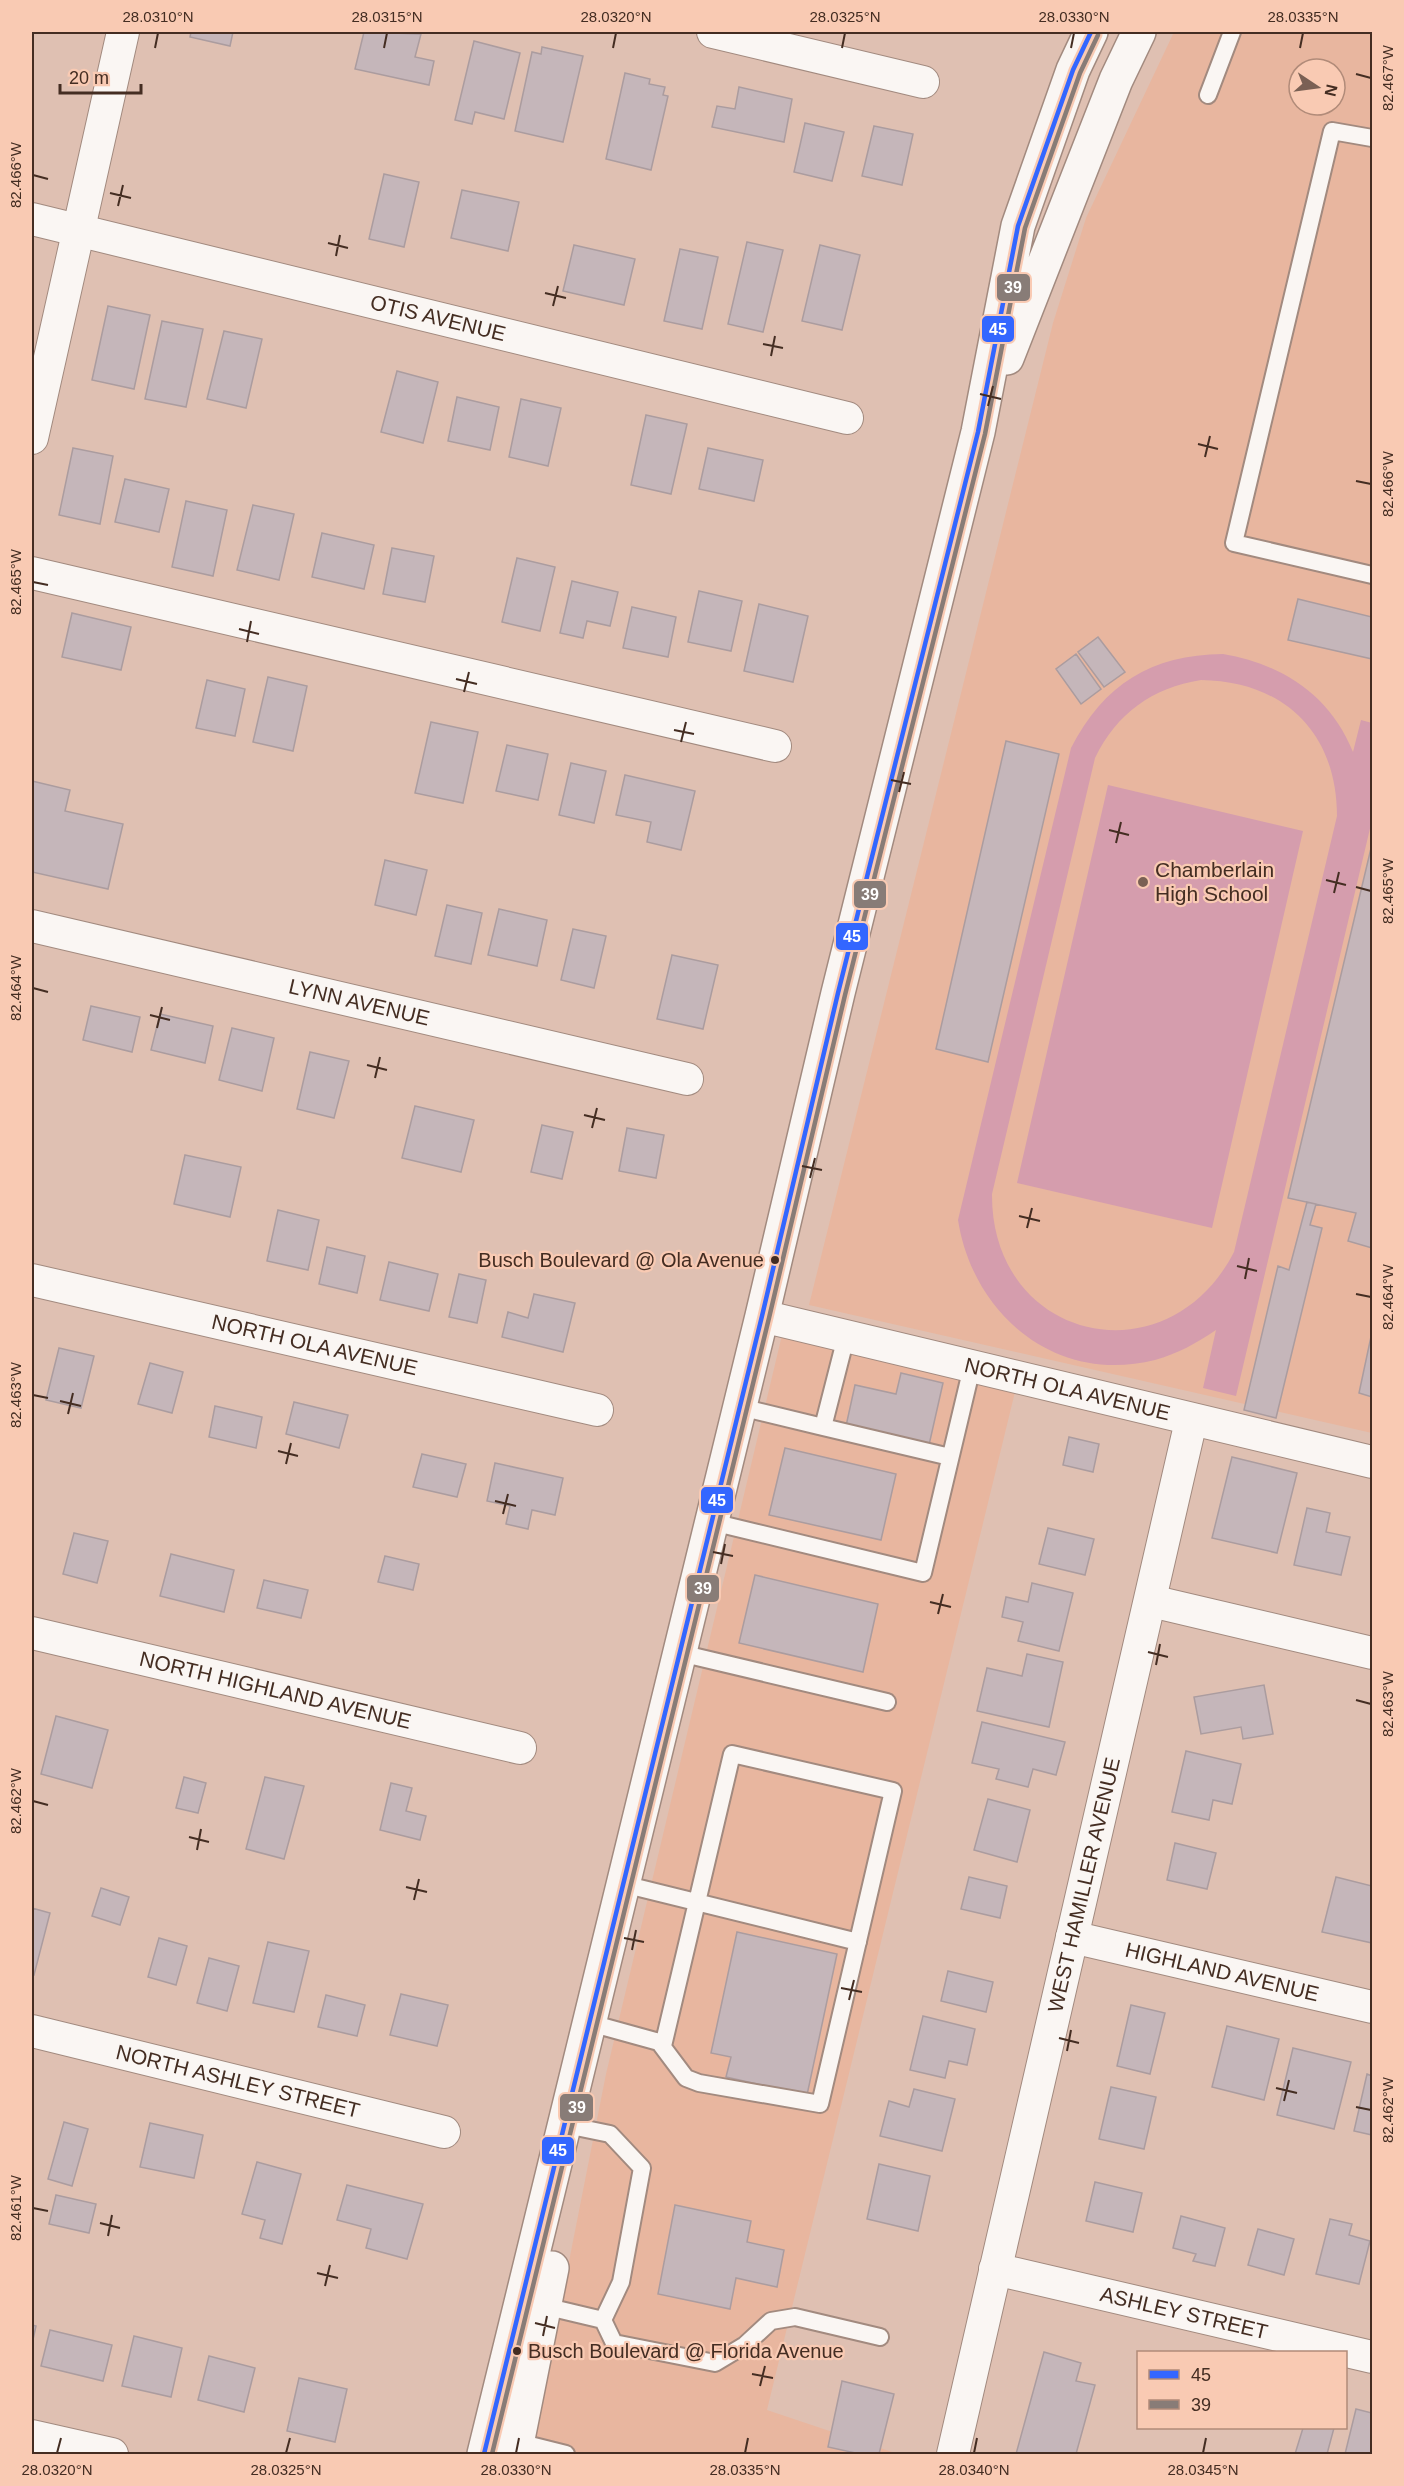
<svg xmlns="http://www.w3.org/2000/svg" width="1404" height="2486" font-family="Helvetica,sans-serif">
  <rect width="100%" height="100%" fill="#dfc0b2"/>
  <path fill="#e8b69f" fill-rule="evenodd" d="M1174 32H1372V1433L809 1305 1053 323 1086 218ZM1299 69H1335V105H1299Z
    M782 1335 1015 1392 767 2410 898 2454H531L606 2074Z"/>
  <path fill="#d59dad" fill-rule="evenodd" d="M1223 654C1282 664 1330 695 1353 752L1361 720 1372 723V820L1236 1396 1203 1388 1216 1330C1197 1343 1177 1354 1155 1360 1056 1385 973 1315 958 1220L1071 748C1104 684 1151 655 1223 654ZM1201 680C1284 681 1337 733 1337 816L1234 1252C1167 1382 991 1341 992 1194L1095 758C1117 713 1152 688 1201 680Z
    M1108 785 1303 831 1212 1228 1017 1183Z"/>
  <path fill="#c5b6ba" stroke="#ab9c9f" stroke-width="1.5" d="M191 32H233L230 46 190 37Z
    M364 32 421 34 415 57 434 61 429 85 355 69Z
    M474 41 520 53 504 119 475 112 472 124 455 120Z
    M542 47 583 56 563 142 515 131 532 52 541 54Z
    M625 73 650 79 649 84 665 87 663 95 668 96 651 170 606 159Z
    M739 87 792 99 784 142 712 127 717 106 735 109Z
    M805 123 844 132 832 181 794 172Z
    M874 126 913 134 902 185 862 176Z
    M384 174 419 182 404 247 369 239Z
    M462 190 519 202 508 251 451 238Z
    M747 242 783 250 763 332 728 324Z
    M574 245 635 259 624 305 563 291Z
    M820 245 860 255 842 330 802 321Z
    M680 249 718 257 702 329 664 321Z
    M108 306 150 315 134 389 92 380Z
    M162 321 203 329 186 407 145 399Z
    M224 331 262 339 246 408 207 399Z
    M397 371 438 382 423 443 381 432Z
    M457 397 499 407 490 450 448 441Z
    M521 399 561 408 548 466 509 457Z
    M646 415 687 424 671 494 631 485Z
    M73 448 113 456 100 524 59 515Z
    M708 448 763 460 754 501 699 489Z
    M125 479 169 489 159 532 115 522Z
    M186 501 227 510 213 576 172 567Z
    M253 505 294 514 279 580 237 570Z
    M322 533 374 545 364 589 312 577Z
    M392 548 434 556 425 602 383 594Z
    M517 558 555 567 540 631 502 622Z
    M572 581 618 592 610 626 587 621 583 638 560 633Z
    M699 591 742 601 731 651 688 642Z
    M1298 599 1372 617V659L1288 640Z
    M759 604 808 616 793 682 744 671Z
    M632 607 676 617 668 657 623 648Z
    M72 613 131 627 121 670 62 657Z
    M1098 637 1125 672 1104 687 1078 652Z
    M1076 654 1101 689 1081 704 1056 669Z
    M268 677 307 686 293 751 253 742Z
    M207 680 245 689 235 736 196 728Z
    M431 722 478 732 463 803 415 793Z
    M1006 741 1059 754 988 1062 936 1049Z
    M507 745 548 754 538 800 496 791Z
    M571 763 606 771 594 823 559 815Z
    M625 775 695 791 681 850 647 842 651 822 616 815Z
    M32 781 70 790 65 811 123 824 108 889 32 872Z
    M1372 844V1248L1348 1241 1356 1213 1288 1198Z
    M385 860 427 870 416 915 375 905Z
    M447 905 482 913 471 964 435 956Z
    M499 909 547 920 537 966 488 955Z
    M573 929 606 936 594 988 561 980Z
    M672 955 718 965 703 1029 657 1019Z
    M91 1006 140 1017 132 1052 83 1040Z
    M160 1014 213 1026 205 1063 151 1050Z
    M232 1028 274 1038 262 1091 219 1080Z
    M310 1052 349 1061 334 1118 297 1109Z
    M415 1106 474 1120 461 1172 402 1158Z
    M542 1125 573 1132 562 1179 531 1172Z
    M627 1128 664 1135 656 1178 619 1171Z
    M185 1155 241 1167 230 1217 174 1204Z
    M1307 1202 1316 1204 1310 1225 1322 1228 1276 1418 1244 1410 1278 1266 1289 1270Z
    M278 1210 319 1220 308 1270 267 1261Z
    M327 1247 365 1256 357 1293 319 1284Z
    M389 1262 438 1274 429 1311 380 1300Z
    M459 1274 486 1280 477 1323 449 1317Z
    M534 1294 575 1303 563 1352 502 1337 508 1312 528 1318Z
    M1372 1332V1397L1359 1393Z
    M59 1348 94 1356 81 1408 46 1400Z
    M150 1363 183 1372 172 1413 138 1404Z
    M901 1373 943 1383 929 1445 846 1426 855 1385 896 1394Z
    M294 1402 348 1415 339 1448 286 1434Z
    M215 1406 262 1417 256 1448 209 1437Z
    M1069 1437 1099 1444 1093 1472 1063 1465Z
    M785 1448 896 1474 881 1540 769 1515Z
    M422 1454 466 1464 457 1497 413 1487Z
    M1232 1457 1297 1473 1277 1553 1212 1538Z
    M495 1463 563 1478 555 1515 532 1510 528 1529 506 1524 510 1506 487 1501Z
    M1307 1508 1330 1513 1326 1532 1350 1537 1341 1575 1294 1565Z
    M1048 1528 1094 1539 1085 1575 1039 1564Z
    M74 1533 108 1541 97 1583 63 1574Z
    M171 1554 234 1570 224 1612 160 1596Z
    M385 1556 419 1564 413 1590 378 1582Z
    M755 1575 878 1604 863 1672 739 1643Z
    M264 1580 308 1590 301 1618 257 1608Z
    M1032 1583 1073 1593 1059 1651 1018 1641 1023 1622 1002 1617 1006 1597 1028 1602Z
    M1027 1654 1063 1662 1049 1727 977 1711 987 1668 1022 1676Z
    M1264 1685 1273 1734 1243 1739 1241 1727 1201 1734 1194 1697Z
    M56 1716 108 1730 92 1788 41 1774Z
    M982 1722 1065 1742 1056 1775 1033 1769 1028 1787 996 1779 999 1769 972 1763Z
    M1186 1751 1241 1764 1232 1804 1213 1800 1209 1820 1172 1812Z
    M184 1777 206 1783 198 1813 176 1808Z
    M265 1777 304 1786 284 1859 246 1849Z
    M391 1783 412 1788 406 1811 426 1816 420 1840 380 1830Z
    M988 1799 1030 1810 1017 1862 974 1850Z
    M1175 1843 1216 1853 1207 1889 1167 1880Z
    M969 1877 1007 1886 1000 1918 961 1909Z
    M1336 1877 1372 1886V1943L1322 1932Z
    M101 1888 129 1897 120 1925 92 1916Z
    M32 1908 50 1913 34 1975 32 1974Z
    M737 1932 837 1954 807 2095 726 2077 731 2057 711 2053Z
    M159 1938 187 1946 176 1985 148 1977Z
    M268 1942 309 1951 294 2012 253 2003Z
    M209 1958 239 1966 227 2011 197 2003Z
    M948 1971 993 1982 986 2012 941 2001Z
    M401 1994 448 2005 437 2046 390 2035Z
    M326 1995 365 2005 357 2036 318 2027Z
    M1131 2005 1165 2013 1150 2074 1117 2066Z
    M923 2016 975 2029 967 2065 949 2061 945 2078 910 2070Z
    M1227 2026 1279 2039 1264 2100 1212 2087Z
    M1293 2048 1351 2062 1334 2129 1277 2115Z
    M1367 2074 1372 2076V2135L1354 2131Z
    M1111 2087 1156 2097 1144 2149 1099 2139Z
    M914 2089 955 2099 942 2151 880 2136 889 2101 909 2107Z
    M64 2122 88 2129 72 2186 48 2179Z
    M150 2123 203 2135 194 2178 140 2167Z
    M257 2162 301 2174 282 2244 260 2238 265 2220 242 2214Z
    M879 2164 930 2176 918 2231 867 2219Z
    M1095 2182 1142 2193 1133 2232 1086 2221Z
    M347 2185 423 2204 407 2259 366 2248 371 2229 337 2220Z
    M56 2195 96 2204 89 2233 49 2224Z
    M675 2205 751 2221 747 2242 784 2250 777 2287 736 2278 730 2309 658 2294Z
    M1181 2216 1225 2228 1215 2266 1193 2261 1196 2254 1173 2248Z
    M1330 2219 1352 2224 1349 2235 1370 2241 1359 2284 1316 2274Z
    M1258 2229 1294 2239 1284 2275 1248 2265Z
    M32 2325 36 2326 32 2344Z
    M50 2330 112 2345 103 2381 41 2366Z
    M134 2336 182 2348 171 2397 122 2386Z
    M1044 2352 1081 2363 1076 2381 1095 2385 1076 2454H1016Z
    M209 2356 255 2368 244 2412 198 2400Z
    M299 2378 347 2389 335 2442 287 2431Z
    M842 2381 894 2394 879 2454H860L828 2447Z
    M1356 2409 1372 2413V2454H1345Z
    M1303 2428H1334L1327 2454H1295Z"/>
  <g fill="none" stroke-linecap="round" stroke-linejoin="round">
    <defs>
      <path id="service" d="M1208 95 1232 32
        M1372 138 1332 131 1234 543 1372 575
        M740 1407 823 1427 846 1337
        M823 1427 950 1457
        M712 1522 923 1573 972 1367
        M680 1653 887 1702
        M623 1884 858 1942
        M590 2023 659 2042 686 2078 699 2083 820 2104 893 1791 732 1754 663 2046
        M544 2306 603 2320 621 2282 642 2168 610 2134 571 2126
        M603 2320 614 2343 715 2363 745 2345 771 2321 795 2317 880 2337
        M518 2442 566 2454"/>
      <g id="minor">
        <path d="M713 32 923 82"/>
        <path id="s1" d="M32 219 847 418"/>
        <path d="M32 438 123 32"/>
        <path d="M32 573 775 746"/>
        <path id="s2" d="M32 926 687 1079"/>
        <path id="s3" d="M32 1280 597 1410"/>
        <path id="s4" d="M762 1316 1372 1462"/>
        <path d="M1151 1601 1372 1653"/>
        <path id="s5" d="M32 1633 520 1748"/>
        <path id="s6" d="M1072 1937 1372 2007"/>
        <path id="s7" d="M32 2031 444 2132"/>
        <path id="s8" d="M995 2269 1372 2357"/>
        <path d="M32 2436 112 2454"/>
        <path id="s9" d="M953 2454 1191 1421"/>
      </g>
      <path id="primary" d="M1007 358 1116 80 1139 32
        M484 2454 762 1316 838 993 978 432 1018 226 1073 70 1091 32
        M515 2454 552 2268"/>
    </defs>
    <use href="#service" stroke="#a28a7f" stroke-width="20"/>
    <use href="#minor" stroke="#a28a7f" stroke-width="34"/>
    <use href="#primary" stroke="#a28a7f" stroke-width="36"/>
    <use href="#service" stroke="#faf6f3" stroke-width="16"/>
    <use href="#minor" stroke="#faf6f3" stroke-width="32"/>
    <use href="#primary" stroke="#faf6f3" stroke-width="33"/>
    <defs>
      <path id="bus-1" d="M484 2454 762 1316 838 993 978 432 1018 226 1073 70 1091 32"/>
      <path id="bus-2" d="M492 2454 769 1318 845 995 985 434 1025 228 1080 73 1098 35"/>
    </defs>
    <use href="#bus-1" stroke="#f9cab3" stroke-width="9"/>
    <use href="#bus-2" stroke="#f9cab3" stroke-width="9"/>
    <use href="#bus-1" stroke="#36f" stroke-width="4.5"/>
    <use href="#bus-2" stroke="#887c77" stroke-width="4.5"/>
  </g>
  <path fill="none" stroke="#442d22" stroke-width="2" d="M155 48 158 33M384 48 387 33M613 48 616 33M842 48 845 33M1071 48 1074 33M1300 48 1303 33M1356 74 1371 78M33 175 48 179M110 193 131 198M118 206 123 185M328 243 348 248M336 256 340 235M545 293 566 298M553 306 558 286M763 344 783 348M771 356 775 336M980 394 1001 399M988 406 993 386M1198 444 1218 449M1205 457 1210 436M1356 481 1371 484M33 582 48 585M239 629 259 634M247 642 251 621M456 679 477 684M464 692 469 672M674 730 694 734M681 742 686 722M891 780 911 784M899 792 904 772M1109 830 1129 835M1116 843 1121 822M1326 880 1346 885M1356 887 1371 891M1334 893 1339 872M33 988 48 992M150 1015 170 1020M157 1028 162 1007M367 1065 387 1070M375 1078 380 1057M584 1115 605 1120M592 1128 597 1108M802 1166 822 1170M810 1178 815 1158M1019 1216 1040 1221M1027 1228 1032 1208M1237 1266 1257 1271M1245 1279 1249 1258M1356 1294 1371 1297M33 1395 48 1398M60 1401 81 1406M68 1414 73 1393M278 1451 298 1456M286 1464 291 1443M495 1501 516 1506M503 1514 508 1494M713 1552 733 1556M721 1564 725 1544M930 1602 951 1607M938 1614 943 1594M1148 1652 1168 1657M1156 1665 1160 1644M1356 1700 1371 1704M33 1801 48 1805M189 1837 209 1842M197 1850 201 1829M406 1887 427 1892M414 1900 419 1879M624 1938 644 1942M632 1950 636 1930M841 1988 862 1992M849 2000 854 1980M1059 2038 1079 2043M1067 2051 1071 2030M1276 2088 1297 2093M1284 2101 1289 2080M1356 2107 1371 2110M33 2208 48 2211M100 2223 120 2228M108 2236 112 2215M317 2273 338 2278M325 2286 330 2265M535 2323 555 2328M543 2336 547 2316M752 2374 773 2378M760 2386 765 2366M57 2453 61 2438M286 2453 290 2438M516 2453 519 2438M745 2453 748 2438M974 2453 977 2438M1203 2453 1206 2438"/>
  <circle fill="#7a6054" stroke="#f9cab3" stroke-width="2" cx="1143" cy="882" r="6"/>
  <g fill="#442d22" stroke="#f9cab3" stroke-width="2">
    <circle cx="775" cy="1260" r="5"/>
    <circle cx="517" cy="2351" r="5"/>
  </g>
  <g text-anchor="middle" stroke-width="4.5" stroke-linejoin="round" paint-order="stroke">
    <g font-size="20" fill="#442d22" stroke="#f9cab3" text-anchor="end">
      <text x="764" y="1267">Busch Boulevard @ Ola Avenue</text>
      <text x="528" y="2358" text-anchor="start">Busch Boulevard @ Florida Avenue</text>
    </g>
    <g font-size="21" fill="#442d22" stroke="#f9cab3">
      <text dy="7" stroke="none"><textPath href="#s1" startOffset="418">OTIS AVENUE</textPath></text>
      <text dy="7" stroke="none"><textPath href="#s2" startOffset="336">LYNN AVENUE</textPath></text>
      <text dy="7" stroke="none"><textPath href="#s3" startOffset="290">NORTH OLA AVENUE</textPath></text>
      <text dy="7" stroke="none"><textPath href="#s4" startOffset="314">NORTH OLA AVENUE</textPath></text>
      <text dy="7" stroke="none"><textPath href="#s5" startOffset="250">NORTH HIGHLAND AVENUE</textPath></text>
      <text dy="7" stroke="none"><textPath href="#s9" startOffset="584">WEST HAMILLER AVENUE</textPath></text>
      <text dy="7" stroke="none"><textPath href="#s6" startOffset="154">HIGHLAND AVENUE</textPath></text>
      <text dy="7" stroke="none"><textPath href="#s7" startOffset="212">NORTH ASHLEY STREET</textPath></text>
      <text dy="7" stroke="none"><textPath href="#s8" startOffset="194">ASHLEY STREET</textPath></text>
    </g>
    <g font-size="21" fill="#442d22" stroke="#f9cab3" text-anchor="start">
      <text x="1155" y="877">Chamberlain<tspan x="1155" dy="24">High School</tspan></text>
    </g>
  </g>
  <g stroke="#f9cab3" stroke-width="2">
    <rect x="996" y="273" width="35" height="29" rx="6" fill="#887c77"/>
    <rect x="981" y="315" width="34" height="28" rx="6" fill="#36f"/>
    <rect x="853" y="880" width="34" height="29" rx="6" fill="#887c77"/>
    <rect x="835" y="922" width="34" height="29" rx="6" fill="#36f"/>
    <rect x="700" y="1486" width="34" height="28" rx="6" fill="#36f"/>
    <rect x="686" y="1574" width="34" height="29" rx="6" fill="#887c77"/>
    <rect x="559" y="2093" width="35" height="29" rx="6" fill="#887c77"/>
    <rect x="541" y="2136" width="34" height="29" rx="6" fill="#36f"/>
  </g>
  <g font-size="16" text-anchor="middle" font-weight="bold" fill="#fff">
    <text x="1013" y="293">39</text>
    <text x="998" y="335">45</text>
    <text x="870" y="900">39</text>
    <text x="852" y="942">45</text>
    <text x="717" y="1506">45</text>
    <text x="703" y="1594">39</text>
    <text x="577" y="2113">39</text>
    <text x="558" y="2156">45</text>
  </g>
  <rect width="1404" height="2486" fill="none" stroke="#f9cab3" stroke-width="66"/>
  <rect x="1137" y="2351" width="210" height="78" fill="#f9cab3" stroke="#b18b79" stroke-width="1.5"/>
  <rect x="1149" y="2370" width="30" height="9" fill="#3366ff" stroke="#b18b79" stroke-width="1.5"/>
  <text x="1191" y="2381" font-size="18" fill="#442d22">45</text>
  <rect x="1149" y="2400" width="30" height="9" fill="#887c77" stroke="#b18b79" stroke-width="1.5"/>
  <text x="1191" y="2411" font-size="18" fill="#442d22">39</text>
  <g transform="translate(1317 87) rotate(103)"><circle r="28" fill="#f9cab3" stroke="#b18b79" stroke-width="1.5"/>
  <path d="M0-4.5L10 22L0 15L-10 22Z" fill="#7a6054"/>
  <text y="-9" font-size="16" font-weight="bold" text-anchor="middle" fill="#442d22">N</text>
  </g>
  <path d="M60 84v9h81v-9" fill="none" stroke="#442d22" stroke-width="3"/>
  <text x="69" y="84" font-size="18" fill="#442d22" stroke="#f9cab3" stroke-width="4.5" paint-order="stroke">20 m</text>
  <rect x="33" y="33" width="1338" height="2420" fill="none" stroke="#442d22" stroke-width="2"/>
  <g font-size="15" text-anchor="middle" fill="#442d22">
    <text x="158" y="22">28.0310°N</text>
    <text x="387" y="22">28.0315°N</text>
    <text x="616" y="22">28.0320°N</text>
    <text x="845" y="22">28.0325°N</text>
    <text x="1074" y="22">28.0330°N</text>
    <text x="1303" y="22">28.0335°N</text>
    <text transform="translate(1388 78) rotate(-90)" y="5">82.467°W</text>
    <text transform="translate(16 175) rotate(-90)" y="5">82.466°W</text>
    <text transform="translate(1388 484) rotate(-90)" y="5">82.466°W</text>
    <text transform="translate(16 582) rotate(-90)" y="5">82.465°W</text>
    <text transform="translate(1388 891) rotate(-90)" y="5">82.465°W</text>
    <text transform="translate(16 988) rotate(-90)" y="5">82.464°W</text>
    <text transform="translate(1388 1297) rotate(-90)" y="5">82.464°W</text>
    <text transform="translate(16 1395) rotate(-90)" y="5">82.463°W</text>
    <text transform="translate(1388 1704) rotate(-90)" y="5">82.463°W</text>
    <text transform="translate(16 1801) rotate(-90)" y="5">82.462°W</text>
    <text transform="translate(1388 2110) rotate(-90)" y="5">82.462°W</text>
    <text transform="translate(16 2208) rotate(-90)" y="5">82.461°W</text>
    <text x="57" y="2475">28.0320°N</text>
    <text x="286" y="2475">28.0325°N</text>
    <text x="516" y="2475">28.0330°N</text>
    <text x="745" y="2475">28.0335°N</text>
    <text x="974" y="2475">28.0340°N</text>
    <text x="1203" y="2475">28.0345°N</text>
  </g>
</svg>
